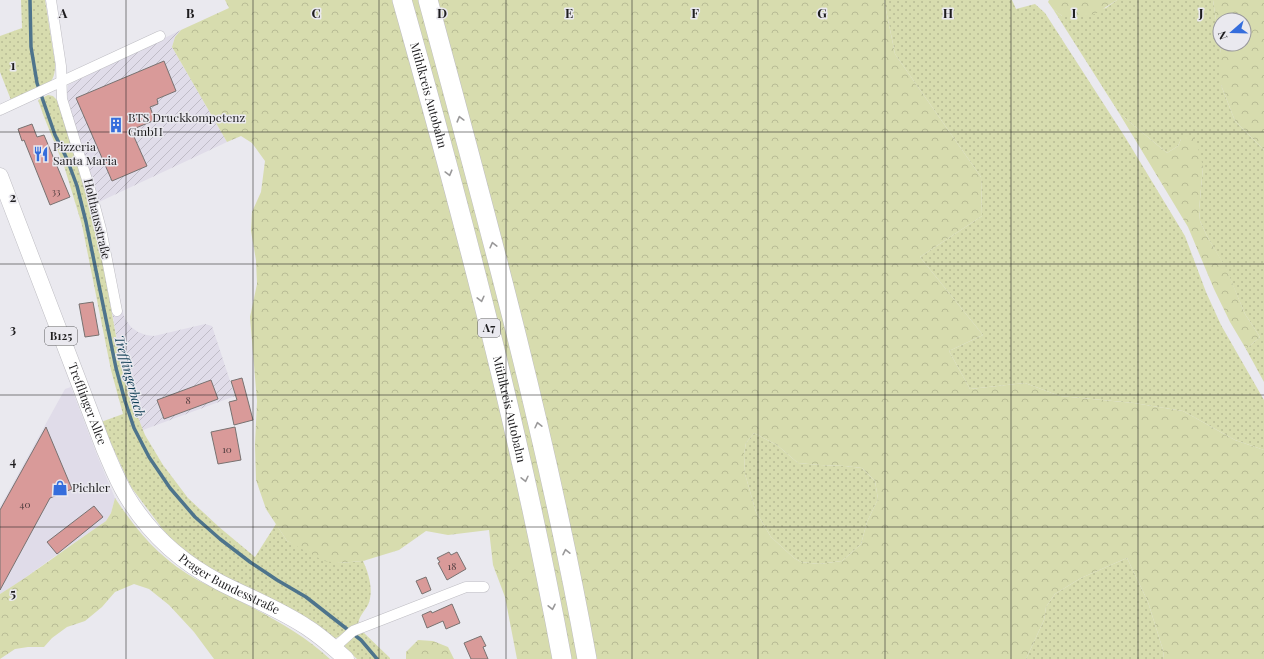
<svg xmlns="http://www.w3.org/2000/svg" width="1264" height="659" font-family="'Playfair Display',serif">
  <defs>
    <pattern id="industrial-furrows" width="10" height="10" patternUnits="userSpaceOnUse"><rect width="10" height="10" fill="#e0dce9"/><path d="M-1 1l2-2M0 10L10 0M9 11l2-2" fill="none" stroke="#c0bcc7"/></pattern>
    <pattern id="grass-dots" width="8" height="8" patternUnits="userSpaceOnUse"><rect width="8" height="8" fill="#d7dcae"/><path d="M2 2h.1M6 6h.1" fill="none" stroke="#b8bc95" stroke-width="1.8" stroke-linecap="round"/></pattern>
    <pattern id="forest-crowns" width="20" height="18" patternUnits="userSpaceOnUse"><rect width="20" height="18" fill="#d7dcae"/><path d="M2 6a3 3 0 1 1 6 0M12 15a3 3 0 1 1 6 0" fill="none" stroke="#b8bc95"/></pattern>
  </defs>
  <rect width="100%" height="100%" fill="#eae9ef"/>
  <path fill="#e0dce9" d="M71 387 97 455 115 498 111 513 106 521 55 556 22 580 0 594V507L65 389Z"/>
  <path fill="url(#industrial-furrows)" d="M181 30 175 37 172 47 227 142 99 202 69 105 67 94 68 85Z
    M122 309 125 319 131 327 138 332 146 335 154 336 205 324 212 326 235 396 143 430 135 410 119 353 112 311Z"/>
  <path fill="url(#grass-dots)" d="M21 0H45L55 63C55 70 55 78 49 83L11 100 0 72V36L22 28Z
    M884 0H1012L1016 9 1035 4 1045 13 1125 137 1185 236 1206 292 1221 325 1264 400V450L1235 440 1183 411 1134 403 1060 396 1025 383 970 389 949 351 983 335 920 257 982 216 981 177 895 54Z
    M1117 0H1213L1221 53V85L1235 121 1264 150V382L1246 349 1260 337 1245 314 1226 269 1207 236 1200 221 1199 210 1203 167 1181 139 1178 146 1167 153 1119 113 1053 9 1062 16 1106 8Z
    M48 95 53 96 58 101 79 166 98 236 119 353 135 410 145 435 163 465 188 498 219 527 255 557 276 524 287 541 339 563 363 561C369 574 374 591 368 605 364 612 359 616 358 625L341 636 333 639 212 570 174 543 161 527 131 487 101 422 123 414 111 370 82 225 64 166 44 117 38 100Z
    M754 433 777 445 798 463 820 465 845 466 862 468 875 481 878 499 867 522 861 544 842 561 819 564 801 562 794 558 771 537 756 512 745 474 744 454 746 443Z
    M1127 558 1148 602 1163 650 1164 659H1026L1044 620 1046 607 1055 594 1081 578Z
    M363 632 390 658V659H357L343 646 353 636Z"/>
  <path fill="url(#forest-crowns)" fill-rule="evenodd" d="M225 0H884L895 54 981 177 982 216 920 257 983 335 949 351 970 389 1025 383 1060 396 1134 403 1183 411 1235 440 1264 450V659H1164L1163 650 1148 602 1127 558 1081 578 1055 594 1046 607 1044 620 1026 659H517L505 597 493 565 489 530 448 535 426 531 399 550 363 561 339 563 324 561 287 541 266 509 256 480 255 445 257 401 250 317 257 284 256 260 251 231 252 212 261 192 265 161 252 143 241 136 227 142 172 47 175 37 181 30 229 8ZM754 433 777 445 798 463 820 465 845 466 862 468 875 481 878 499 867 522 861 544 842 561 819 564 801 562 794 558 771 537 756 512 745 474 744 454 746 443Z
    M1049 0H1117L1095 14 1075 17 1062 16 1053 9 1048 2Z
    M1213 0H1264V150L1235 121 1221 85V53ZM1220 20H1244V44H1220Z
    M1119 113 1167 153 1178 146 1181 139 1186 133 1194 138 1199 151 1203 167 1199 210 1200 221 1207 236 1226 268 1245 314 1260 337 1246 349 1230 322 1214 289 1188 227Z
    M115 498C134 527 156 554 186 573 197 581 211 586 224 593 261 612 299 630 330 659H214L194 632 169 605 149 589 134 584 115 592 102 607 85 621 67 627 52 638 44 647H28L15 649 0 659V594C36 572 70 545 106 521L111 513Z
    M418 640 433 641 448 647 454 659H406V652Z"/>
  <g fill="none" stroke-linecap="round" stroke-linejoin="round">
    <path stroke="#4e748c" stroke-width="3.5" d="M30 0 31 47 37 83 55 135 67 159 77 186 86 222 116 368 125 401 134 428 149 457 170 488 195 517 220 539 250 562 277 580 306 597 361 640 377 659"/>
  </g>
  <path fill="#d99a99" stroke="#787271" d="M164 61 176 91 157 99 158 104 150 107 155 120 131 130 147 166 112 181 76 98Z
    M32 124 37 137 44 135 70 197 50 205 24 140 22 141 18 129Z
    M93 302 99 335 85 337 79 304Z
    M242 378 253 420 234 425 229 402 237 400 231 381Z
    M211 380 218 399 164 419 157 400Z
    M46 427 72 489 50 498 0 590V510Z
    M235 427 241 460 218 464 211 432Z
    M94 506 103 517 57 554 47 542Z
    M449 552 451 555 457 552 466 569 447 580 438 563 440 562 437 558Z
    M426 577 431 590 422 594 416 581Z
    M452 604 460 623 446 629 443 621 427 628 422 615 431 611 432 613Z
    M481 636 486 646 483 647 488 659H471L464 643Z"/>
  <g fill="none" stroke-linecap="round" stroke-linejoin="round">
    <defs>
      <path id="minor" d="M51 0 61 66 62 99 93 199 101 229 117 311
        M0 110 160 36
        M334 648 353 631 466 587H484"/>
      <g id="primary">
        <path id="s1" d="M0 176 104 448C111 464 117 480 126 495 148 532 181 562 219 582 248 597 280 609 308 628 322 637 334 648 346 659"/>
      </g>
      <g id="motorway">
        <path id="s2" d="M402 0C463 217 521 437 562 659"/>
        <path d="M428 0C487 218 547 437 587 659"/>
      </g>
    </defs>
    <use href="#minor" stroke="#bebdc3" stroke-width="11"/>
    <use href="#primary" stroke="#bebdc3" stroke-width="17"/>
    <use href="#motorway" stroke="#bebdc3" stroke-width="20"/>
    <use href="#minor" stroke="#fff" stroke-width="10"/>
    <use href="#primary" stroke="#fff" stroke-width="16"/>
    <use href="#motorway" stroke="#fff" stroke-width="19"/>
  </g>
  <defs><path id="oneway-chevron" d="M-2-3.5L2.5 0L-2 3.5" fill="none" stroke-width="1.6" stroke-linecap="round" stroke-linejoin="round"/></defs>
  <g stroke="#9a999a">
    <use href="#oneway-chevron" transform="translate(460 119) rotate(-105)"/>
    <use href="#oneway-chevron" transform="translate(449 173) rotate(75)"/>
    <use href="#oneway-chevron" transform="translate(493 245) rotate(-104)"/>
    <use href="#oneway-chevron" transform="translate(481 299) rotate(76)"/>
    <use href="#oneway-chevron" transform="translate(538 425) rotate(-103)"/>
    <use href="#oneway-chevron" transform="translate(525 479) rotate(77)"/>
    <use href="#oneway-chevron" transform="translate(566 552) rotate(-102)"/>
    <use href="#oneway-chevron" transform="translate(552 607) rotate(78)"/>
  </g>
  <path fill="none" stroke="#1e1d1f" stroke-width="1" stroke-opacity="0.55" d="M126 0V659M253 0V659M379 0V659M506 0V659M632 0V659M758 0V659M885 0V659M1011 0V659M1138 0V659M0 132H1264M0 264H1264M0 395H1264M0 527H1264"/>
  <defs>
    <symbol id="building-bare" viewBox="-9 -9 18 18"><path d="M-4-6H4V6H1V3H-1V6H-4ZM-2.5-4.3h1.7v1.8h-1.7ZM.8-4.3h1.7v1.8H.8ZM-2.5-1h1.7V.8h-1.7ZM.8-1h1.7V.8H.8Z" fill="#356ddc" stroke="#eae9ef" stroke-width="2.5" paint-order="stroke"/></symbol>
    <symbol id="restaurant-bare" viewBox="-9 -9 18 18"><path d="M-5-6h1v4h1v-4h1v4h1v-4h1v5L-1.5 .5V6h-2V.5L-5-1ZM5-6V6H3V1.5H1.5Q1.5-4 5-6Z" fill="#356ddc" stroke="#eae9ef" stroke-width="2.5" paint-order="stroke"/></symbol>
    <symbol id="shop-bare" viewBox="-9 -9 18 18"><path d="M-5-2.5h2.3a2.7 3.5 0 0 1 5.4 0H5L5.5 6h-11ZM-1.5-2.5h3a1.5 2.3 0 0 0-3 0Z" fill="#356ddc" stroke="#eae9ef" stroke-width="2.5" paint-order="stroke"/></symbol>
  </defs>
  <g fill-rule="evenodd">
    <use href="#building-bare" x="105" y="114" width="22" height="22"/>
    <use href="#restaurant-bare" x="30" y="143" width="22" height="22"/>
    <use href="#shop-bare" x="49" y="477" width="22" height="22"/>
  </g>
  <g text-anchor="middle" stroke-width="3" stroke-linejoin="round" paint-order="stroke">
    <g font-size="10" fill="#4d3c3e">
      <text x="56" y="195">33</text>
      <text x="188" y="404">8</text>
      <text x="227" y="453">10</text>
      <text x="25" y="508">40</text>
      <text x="452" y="570">18</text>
    </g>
    <g fill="#eae9ef" stroke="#5b5a5d" stroke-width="1">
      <rect x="478" y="319" width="22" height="18" rx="3"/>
      <rect x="45" y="327" width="32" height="18" rx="3"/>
    </g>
    <g font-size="11" font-weight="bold" fill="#1e1d1f">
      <text x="489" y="332">A7</text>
      <text x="61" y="340">B125</text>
    </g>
    <g font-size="12" fill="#1e1d1f" stroke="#eae9ef">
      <text dy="4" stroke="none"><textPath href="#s2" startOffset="99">Mühlkreis Autobahn</textPath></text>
      <text transform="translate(97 219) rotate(77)" y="4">Holthausstraße</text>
      <text dy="4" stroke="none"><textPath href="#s1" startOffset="244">Trefflinger Allee</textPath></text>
      <text dy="4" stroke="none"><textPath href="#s2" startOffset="423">Mühlkreis Autobahn</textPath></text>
      <text dy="4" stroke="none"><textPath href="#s1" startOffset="482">Prager Bundesstraße</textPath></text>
    </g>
    <g font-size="12" fill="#1e1d1f" stroke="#eae9ef" text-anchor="start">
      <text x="128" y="122">BTS Druckkompetenz<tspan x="128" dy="14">GmbH</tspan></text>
      <text x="53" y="151">Pizzeria<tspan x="53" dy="14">Santa Maria</tspan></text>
      <text x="72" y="492">Pichler</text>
    </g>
    <g font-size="13" font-style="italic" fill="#0a3950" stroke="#eae9ef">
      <text transform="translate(130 376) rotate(75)" y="5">Trefflingerbach</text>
    </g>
  </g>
  <g font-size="13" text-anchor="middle" font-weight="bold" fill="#1e1d1f" stroke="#eae9ef" stroke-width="3" stroke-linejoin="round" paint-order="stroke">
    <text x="63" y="18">A</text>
    <text x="190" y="18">B</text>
    <text x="316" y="18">C</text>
    <text x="442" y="18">D</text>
    <text x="569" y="18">E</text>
    <text x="695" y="18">F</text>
    <text x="822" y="18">G</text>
    <text x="948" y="18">H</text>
    <text x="1074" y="18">I</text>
    <text x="1201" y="18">J</text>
    <text x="13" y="70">1</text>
    <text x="13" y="202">2</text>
    <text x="13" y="334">3</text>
    <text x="13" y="466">4</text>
    <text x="13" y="598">5</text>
  </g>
  <g transform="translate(1232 32) rotate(250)"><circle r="19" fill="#eae9ef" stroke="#98979c"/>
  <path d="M0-3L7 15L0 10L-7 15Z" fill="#356ddc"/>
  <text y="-6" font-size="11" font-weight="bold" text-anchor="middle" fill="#1e1d1f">N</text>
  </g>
</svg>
